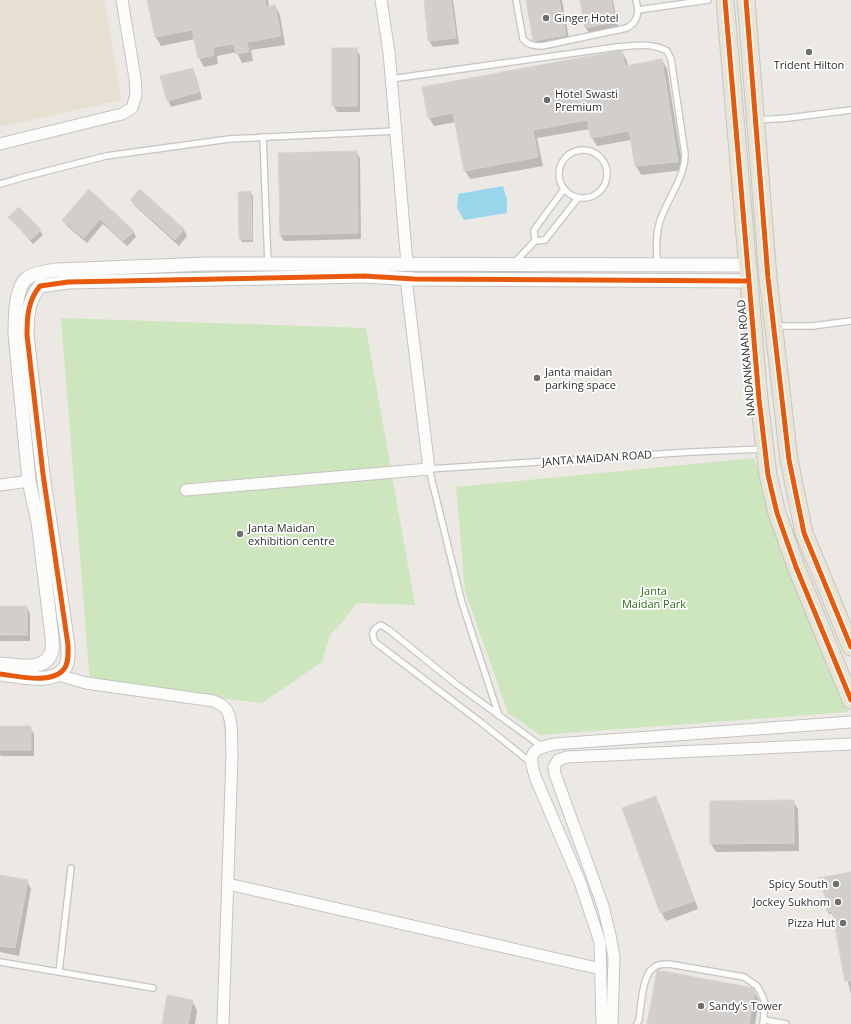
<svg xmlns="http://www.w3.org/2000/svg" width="851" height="1024" font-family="'Open Sans',sans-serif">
  <rect width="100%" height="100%" fill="#ece8e4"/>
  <path fill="#e6e0d3" d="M0 0H105L121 100 0 127Z"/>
  <path fill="#cee6be" d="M61 318 366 328 415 605 357 603 344 620 330 635 322 662 262 703 90 683Z
    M754 458 848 712 540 735 508 713 465 591 456 487Z"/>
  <path fill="#99d6ec" d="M503 186 507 200V213L464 220 457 208 458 194Z"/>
  <path fill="#0003" d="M148 0H268L269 7 275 6 280 15 285 45 251 50 253 61 242 63 237 52 217 56 218 64 204 67 199 58 195 39 161 46 156 37Z
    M429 0H453L459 44 433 47 429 41Z
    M527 0H562L570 44 540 49 535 41Z
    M581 0H613L619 31 591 36 586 28Z
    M356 49 360 55V112H337L333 105Z
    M622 52 627 61 628 67 662 60 667 69 683 170 641 175 636 166 631 140 597 146 592 138 590 129 537 138 543 166 470 179 465 171 456 122 434 126 429 118Z
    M192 69 196 76 202 99 171 107 168 100Z
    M356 152 360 158 361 239 284 241 280 235Z
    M89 190 133 231 136 237 127 246 103 224 87 243 67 226 63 220Z
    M140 191 184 230 187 236 179 246 135 206 131 200Z
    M251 192 253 196V242H242L240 238Z
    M9 217 40 231 43 235 33 244Z
    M0 607H27L30 614V641H0Z
    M0 727H30L34 734V756H1L0 754Z
    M655 797 660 806 698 909 666 921 661 912Z
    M793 801 798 809 799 851 716 852 711 844Z
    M851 873V994L843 962 834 913 829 914 828 912 826 896Z
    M0 876 27 881 31 889 19 956 0 952Z
    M754 991 759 1000 755 1024H648Z
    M192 1001 197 1010 195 1024H163Z"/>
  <path fill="#d1cecb" stroke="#d7d4d0" d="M147 0H265L266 7 275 5 281 36 247 42 249 52 236 54 234 44 213 47 214 55 198 59 192 30 155 37Z
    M424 0H451L456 38 428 41Z
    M526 0H559L566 35 533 41Z
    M580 0H611L615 22 585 28Z
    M332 48H357V106H332Z
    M617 51H622L625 66 662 59 678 162 635 166 629 131 591 138 587 120 533 130 538 157 464 171 453 113 428 118 422 87Z
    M193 68 199 92 167 101 160 76Z
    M357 151 358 233 280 235 279 217H280L278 153Z
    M89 189 134 231 123 241 100 219 84 238 62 220Z
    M140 189 184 229 175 240 130 200Z
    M251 191 252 239H239L238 192Z
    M19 207 41 230 31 240 8 217Z
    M0 606H27V635H0Z
    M0 726H31V750H0Z
    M656 796 694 901 660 913 622 808Z
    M794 800V843L710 844V801Z
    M851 872V981H845L832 911 827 912 825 896 818 878Z
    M0 875 28 880 15 948 0 946Z
    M657 970 753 988 755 991 749 1024H647Z
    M167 995 193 1000 188 1024H162Z"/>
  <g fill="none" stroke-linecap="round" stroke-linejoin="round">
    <defs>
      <path id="service" d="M516 0 523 39C528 45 534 46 542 46L627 28C635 23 637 19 638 10L708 0
        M636 0 638 10
        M391 79 617 47C634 46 652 42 667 51L671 59 685 154C685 178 667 199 660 221 655 235 657 250 657 265
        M758 120 788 118 851 110
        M263 137 268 264
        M559 174a24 24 0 1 1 48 0a24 24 0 1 1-48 0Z
        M0 184 24 177 106 156 229 139 396 131
        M535 241 534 230 564 189
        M514 263 535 241 545 240 578 198
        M775 326H812L851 321
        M499 716 462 603 429 469 691 452 763 449
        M530 762 483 724 375 642C371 634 372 629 381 625L389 630 456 684 541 746
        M0 962 153 988
        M59 972 71 868
        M765 1020 786 1024
        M637 1024 639 1020C641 1007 642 976 653 968 658 964 663 964 669 964L744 977 757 986 762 995 765 1003 763 1024"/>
      <path id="minor" d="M381 0 389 52 407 264
        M0 144 122 114 132 108 136 95 135 78 122 0
        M0 485 29 481
        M186 490 429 469 406 279
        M58 675 86 683 214 701C217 703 223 705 225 708 234 718 231 743 232 756L223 1024
        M228 884 601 969
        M602 1024 600 942 580 882 536 779C528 755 529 749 555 744L851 722
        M612 1024 614 957 610 935 603 906 555 774 554 767 558 760 567 757 851 744"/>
      <path id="tertiary" d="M0 664C18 665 47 673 52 650 53 646 52 641 52 637L38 522 29 481 15 334C15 320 15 289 26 279 32 273 49 271 57 270L207 264H268L748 265
        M0 674C17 676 52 685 64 669 69 663 68 653 68 645L43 474 27 335C27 317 28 300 40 286L68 282 364 276 414 279 749 281"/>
      <path id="primary" d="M725 0 759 399 768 475 777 513 796 567 851 700
        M746 0 768 278 789 460 804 533 851 647"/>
    </defs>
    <use href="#service" stroke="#c5c4c5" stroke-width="8"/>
    <use href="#minor" stroke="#c5c4c5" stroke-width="13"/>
    <use href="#tertiary" stroke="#c5c4c5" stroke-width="15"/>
    <use href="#primary" stroke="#c6c5c4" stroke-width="19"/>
    <use href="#service" stroke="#fcfcfb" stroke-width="5.5"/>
    <use href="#minor" stroke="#fcfcfb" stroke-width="11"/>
    <use href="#tertiary" stroke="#fcfcfb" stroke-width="13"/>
    <use href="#primary" stroke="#e8e4d6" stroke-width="17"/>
    <defs>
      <path id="cycleway" d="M725 0 759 399 768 475 777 513 796 567 851 700
        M746 0 768 278 789 460 804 533 851 647
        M0 674C17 676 52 685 64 669 69 663 68 653 68 645L43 474 27 335C27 317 28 300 40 286L68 282 364 276 414 279 749 281"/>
    </defs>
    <use href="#cycleway" stroke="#fff" stroke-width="8"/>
    <use href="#cycleway" stroke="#e8590c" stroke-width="5"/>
  </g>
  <g fill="#706f6e" stroke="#fff" stroke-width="1.5">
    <circle cx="546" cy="18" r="4"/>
    <circle cx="809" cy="52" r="4"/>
    <circle cx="547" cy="100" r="4"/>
    <circle cx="537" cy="378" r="4"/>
    <circle cx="240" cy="534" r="4"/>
    <circle cx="836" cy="884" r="4"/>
    <circle cx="838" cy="902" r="4"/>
    <circle cx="843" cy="923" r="4"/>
    <circle cx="701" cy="1006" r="4"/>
  </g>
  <g text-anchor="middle" stroke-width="3.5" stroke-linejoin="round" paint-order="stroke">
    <g font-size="11" fill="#2e2e2e" stroke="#fff" text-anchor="start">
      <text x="554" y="22">Ginger Hotel</text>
      <text x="809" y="69" text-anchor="middle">Trident Hilton</text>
      <text x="555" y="98">Hotel Swasti<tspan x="555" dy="13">Premium</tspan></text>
      <text x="545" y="376">Janta maidan<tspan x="545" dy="13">parking space</tspan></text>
      <text x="248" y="532">Janta Maidan<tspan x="248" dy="13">exhibition centre</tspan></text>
      <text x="828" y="888" text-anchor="end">Spicy South</text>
      <text x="830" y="906" text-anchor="end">Jockey Sukhom</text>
      <text x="835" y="927" text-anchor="end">Pizza Hut</text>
      <text x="709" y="1010">Sandy's Tower</text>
    </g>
    <g font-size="11" fill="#2e2e2e" stroke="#fff">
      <text transform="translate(746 358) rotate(-95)" y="4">NANDANKANAN ROAD</text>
      <text transform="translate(597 458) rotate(-4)" y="4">JANTA MAIDAN ROAD</text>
    </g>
    <g font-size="11" fill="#2c6e1b" stroke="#fff">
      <text x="654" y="595">Janta<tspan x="654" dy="13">Maidan Park</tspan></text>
    </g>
  </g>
</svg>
